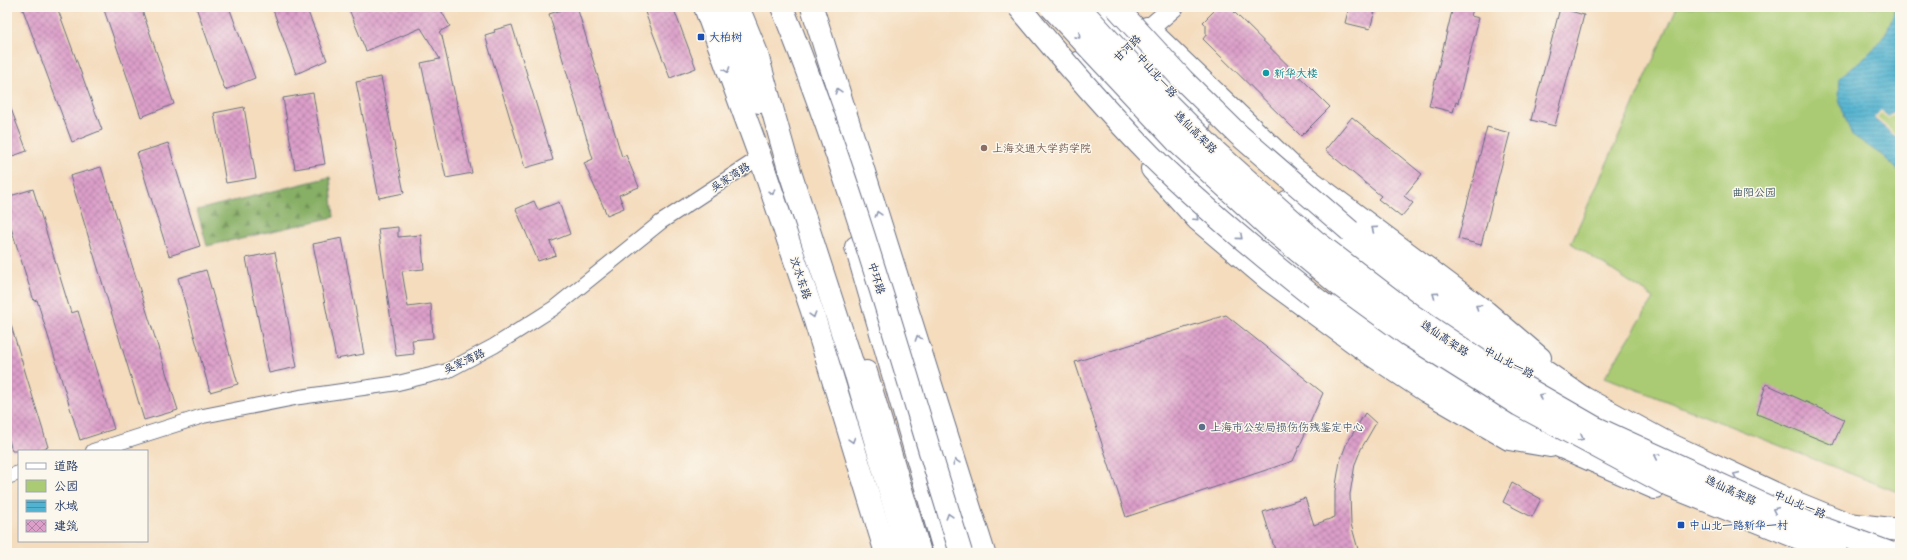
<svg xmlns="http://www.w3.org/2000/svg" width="1907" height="560" font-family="'Balsamiq Sans','LXGW WenKai TC',sans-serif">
  <defs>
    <pattern id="forest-firs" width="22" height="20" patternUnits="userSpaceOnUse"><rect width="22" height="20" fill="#87af65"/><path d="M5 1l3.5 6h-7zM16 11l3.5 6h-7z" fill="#6e8f56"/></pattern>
    <pattern id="water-rules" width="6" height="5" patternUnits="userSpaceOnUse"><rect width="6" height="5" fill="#51b3d0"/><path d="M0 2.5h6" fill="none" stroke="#4292ac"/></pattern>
    <pattern id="building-cross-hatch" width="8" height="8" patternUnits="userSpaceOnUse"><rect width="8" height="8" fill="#dc9fc9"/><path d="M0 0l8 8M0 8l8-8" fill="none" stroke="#b282a6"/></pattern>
  </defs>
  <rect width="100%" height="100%" fill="#fbf7ec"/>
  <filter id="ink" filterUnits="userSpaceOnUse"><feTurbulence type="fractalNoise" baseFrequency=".025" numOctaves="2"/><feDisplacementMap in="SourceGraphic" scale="8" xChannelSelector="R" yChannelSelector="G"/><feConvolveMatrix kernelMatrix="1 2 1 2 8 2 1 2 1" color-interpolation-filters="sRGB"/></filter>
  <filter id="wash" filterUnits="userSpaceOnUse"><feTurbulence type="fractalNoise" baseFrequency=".012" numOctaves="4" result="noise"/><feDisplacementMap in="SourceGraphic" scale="16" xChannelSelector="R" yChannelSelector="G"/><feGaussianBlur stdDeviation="0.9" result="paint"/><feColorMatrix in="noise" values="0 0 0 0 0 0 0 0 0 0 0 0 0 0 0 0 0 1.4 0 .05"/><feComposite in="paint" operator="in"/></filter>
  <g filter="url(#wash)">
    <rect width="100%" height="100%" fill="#f4dcbd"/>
    <path fill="url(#forest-firs)" stroke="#516f62" d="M330 177 334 217 207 246 197 210Z"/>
    <path fill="#aacb73" stroke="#627d68" d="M1677 7H1900V493L1605 377 1654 298 1571 243Z"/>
    <path fill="url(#water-rules)" stroke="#367197" d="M1895 7H1900V119L1893 112 1889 117 1881 111 1874 118 1900 140V172L1883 156 1851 134 1839 100 1840 77C1867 55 1888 43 1895 7Z"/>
    <path fill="#f4dcbd" d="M1881 110 1888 117 1893 112 1900 119V121L1893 115 1888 119 1881 113 1877 118 1900 138V140L1874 118Z"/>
    <g id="blocks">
      <path fill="url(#building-cross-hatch)" d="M22 7H57L102 130 72 142Z
        M103 7H141L174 104 141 117Z
        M196 7H229L255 78 225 90Z
        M272 7H306L327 60 296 74Z
        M348 7H439L450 26 439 32 442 36 472 173 446 178 421 63 440 59 421 28 366 51Z
        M571 7H577L622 157 626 155 639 187 619 195 624 208 607 215 584 163 593 159 549 14Z
        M643 7H673L696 68 670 78Z
        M1218 7H1229L1330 107 1301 136 1203 39 1206 35V25L1203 22Z
        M1349 7H1376L1370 29 1345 23Z
        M1453 7 1473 9 1471 16 1479 18 1458 103 1456 102 1453 112 1429 106Z
        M1560 8 1584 15 1555 126 1531 120Z
        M512 25 553 160 525 168 485 35 495 32 494 30Z
        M381 77 404 193 379 198 356 82Z
        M313 93 325 164 295 169 283 98Z
        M8 101 27 151 7 158V102Z
        M244 107 256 178 226 183 214 113Z
        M1352 117 1422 174 1404 196 1413 203 1401 217 1378 199 1381 196 1325 150Z
        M1487 127 1510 133 1481 245 1458 239Z
        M168 143 200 246 169 256 137 153Z
        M101 167 178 410 144 420 70 176Z
        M33 189 71 313 78 311 114 429 80 440 37 300 34 301 7 215V197Z
        M534 201 538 210 559 202 570 234 550 242 556 255 538 261 516 209Z
        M398 227V237L421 235 424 269 402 271 408 307 431 304 433 338 412 340 414 354 396 356 378 229Z
        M342 238 364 354 336 359 313 244Z
        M275 252 297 367 269 373 246 258Z
        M206 270 238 384 210 392 178 278Z
        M1226 315 1323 393 1293 461 1126 517 1075 362Z
        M7 322H10L48 447 34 451H12L7 434Z
        M1766 384 1844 419 1833 445 1757 414Z
        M1365 413 1376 423 1361 449 1355 464 1350 494 1351 524 1359 553H1276L1263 512 1305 498 1314 525 1335 517V491L1340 461 1346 445Z
        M1512 483 1541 499 1532 517 1503 502Z"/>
    </g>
  </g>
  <g filter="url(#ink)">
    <use href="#blocks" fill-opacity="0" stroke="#676c7f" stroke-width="1"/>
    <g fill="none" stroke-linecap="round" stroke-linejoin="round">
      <defs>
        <path id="street" d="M93 451 203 416 300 397 398 383 447 371 494 346 554 308 661 222 760 157
          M7 477 19 473"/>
        <path id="secondary" d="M1137 39 1174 7"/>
        <path id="primary" d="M705 7 760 157 812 311 886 553
          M812 7 984 553
          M1095 7 1200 122
          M1147 28 1293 168 1486 312 1540 358
          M1078 63 1251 228 1304 269
          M1152 169 1197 219 1269 280 1369 353 1426 391 1509 439 1550 446
          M1287 202 1304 217 1371 266 1440 321 1507 363 1582 397 1667 443 1787 499 1848 524 1900 530
          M856 247 945 553
          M1343 300 1373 324 1550 442 1655 488
          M866 372 920 553"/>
        <path id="highway" d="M715 7 759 102
          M738 7 756 51 789 169 856 375 908 553
          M1350 231 1466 317 1582 397
          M1315 298C1369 338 1423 379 1481 410 1504 422 1527 431 1550 442"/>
      </defs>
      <use href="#street" stroke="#676c7f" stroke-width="16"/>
      <use href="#secondary" stroke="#676c7f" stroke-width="21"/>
      <use href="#primary" stroke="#676c7f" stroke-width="24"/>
      <use href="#highway" stroke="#676c7f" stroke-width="24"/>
      <use href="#street" stroke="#fff" stroke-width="14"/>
      <use href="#secondary" stroke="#fff" stroke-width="19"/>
      <use href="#primary" stroke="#fff" stroke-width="22"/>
      <use href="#highway" stroke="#fff" stroke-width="22"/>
      <defs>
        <path id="highway-bridge" d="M782 7C854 185 904 370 961 553
          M1019 7C1061 58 1104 108 1150 155 1202 206 1258 253 1315 298
          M1051 7 1180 145 1270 228 1339 285 1408 335 1519 405 1670 486 1836 553
          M1079 7 1156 92 1217 153 1314 240 1413 316 1488 366 1594 427 1782 513 1890 553
          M1116 7 1183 80 1239 135 1350 231"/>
      </defs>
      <use href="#highway-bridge" stroke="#676c7f" stroke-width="24" stroke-linecap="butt"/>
      <use href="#highway-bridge" stroke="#fff" stroke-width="22"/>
    </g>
    <defs><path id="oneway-chevron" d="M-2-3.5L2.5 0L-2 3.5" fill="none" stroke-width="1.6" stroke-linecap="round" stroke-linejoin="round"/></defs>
    <g stroke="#8d97ae">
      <use href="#oneway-chevron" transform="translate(1078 36) rotate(48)"/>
      <use href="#oneway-chevron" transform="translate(727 70) rotate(70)"/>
      <use href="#oneway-chevron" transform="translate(838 91) rotate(-108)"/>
      <use href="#oneway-chevron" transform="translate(772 192) rotate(71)"/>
      <use href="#oneway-chevron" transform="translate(878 214) rotate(-108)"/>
      <use href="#oneway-chevron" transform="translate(1196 218) rotate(45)"/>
      <use href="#oneway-chevron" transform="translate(1374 229) rotate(-143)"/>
      <use href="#oneway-chevron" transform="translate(1240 237) rotate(41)"/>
      <use href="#oneway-chevron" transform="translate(1435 295) rotate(-144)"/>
      <use href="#oneway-chevron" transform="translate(1478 307) rotate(-144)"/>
      <use href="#oneway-chevron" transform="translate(813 315) rotate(73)"/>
      <use href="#oneway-chevron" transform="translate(918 338) rotate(-108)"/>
      <use href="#oneway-chevron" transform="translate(1541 396) rotate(-150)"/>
      <use href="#oneway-chevron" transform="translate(1581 438) rotate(28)"/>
      <use href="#oneway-chevron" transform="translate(852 440) rotate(73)"/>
      <use href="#oneway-chevron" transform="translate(1657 456) rotate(-155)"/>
      <use href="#oneway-chevron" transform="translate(956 462) rotate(-107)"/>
      <use href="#oneway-chevron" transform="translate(1736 475) rotate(-155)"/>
      <use href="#oneway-chevron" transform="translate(1775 510) rotate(-155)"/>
      <use href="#oneway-chevron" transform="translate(949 516) rotate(-107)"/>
    </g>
  </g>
  <g fill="#1a4fb4" stroke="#fbf7ec" stroke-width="1.5">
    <rect x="697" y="33" width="8" height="8" rx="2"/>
    <rect x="1677" y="521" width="8" height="8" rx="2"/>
  </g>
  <circle fill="#0f9aa8" stroke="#fbf7ec" stroke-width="1.5" cx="1266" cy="73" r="4"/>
  <circle fill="#8d6e63" stroke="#fbf7ec" stroke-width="1.5" cx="984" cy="148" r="4"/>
  <circle fill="#5c6f8a" stroke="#fbf7ec" stroke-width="1.5" cx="1202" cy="427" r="4"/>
  <g text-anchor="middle" stroke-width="3" stroke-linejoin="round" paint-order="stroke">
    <g font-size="11" fill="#164399" stroke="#fbf7ec" text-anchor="start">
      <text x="709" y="41">大柏树</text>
      <text x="1689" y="529">中山北一路新华一村</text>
    </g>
    <g font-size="11" fill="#1b2f5e" stroke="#fbf7ec">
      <text transform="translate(1127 48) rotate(-44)" y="4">甘河路</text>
      <text transform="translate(1157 75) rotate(48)" y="4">中山北一路</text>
      <text transform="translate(1196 132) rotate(45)" y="4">逸仙高架路</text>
      <text transform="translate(730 177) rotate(-33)" y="4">吴家湾路</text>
      <text transform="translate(801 278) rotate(71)" y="4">汶水东路</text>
      <text transform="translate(877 278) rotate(73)" y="4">中环路</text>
      <text transform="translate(1445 338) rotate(34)" y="4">逸仙高架路</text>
      <text transform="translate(464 361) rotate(-25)" y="4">吴家湾路</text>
      <text transform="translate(1509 362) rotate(28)" y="4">中山北一路</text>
      <text transform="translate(1731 490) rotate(25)" y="4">逸仙高架路</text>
      <text transform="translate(1800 504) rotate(23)" y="4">中山北一路</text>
    </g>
    <g font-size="11" fill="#0d838f" stroke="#fbf7ec" text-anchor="start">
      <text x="1274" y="77">新华大楼</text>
    </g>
    <g font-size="11" fill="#785e54" stroke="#fbf7ec" text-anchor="start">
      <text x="992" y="152">上海交通大学药学院</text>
    </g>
    <g font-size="11" fill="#3f5663" stroke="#fbf7ec">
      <text x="1754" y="196">曲阳公园</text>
    </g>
    <g font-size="11" fill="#4e5e75" stroke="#fbf7ec" text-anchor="start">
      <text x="1210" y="431">上海市公安局损伤伤残鉴定中心</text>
    </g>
  </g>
  <rect width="1907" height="560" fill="none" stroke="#fbf7ec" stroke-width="24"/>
  <rect x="18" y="450" width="130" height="92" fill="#fbf7ec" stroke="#a1a7b3"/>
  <rect x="26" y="463" width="20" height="6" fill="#ffffff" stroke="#a1a7b3"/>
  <text x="54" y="470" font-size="12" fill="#1b2f5e">道路</text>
  <rect x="26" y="480" width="20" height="12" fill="#aacb73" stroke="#a1a7b3"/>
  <text x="54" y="490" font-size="12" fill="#1b2f5e">公园</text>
  <rect x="26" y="500" width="20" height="12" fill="url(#water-rules)" stroke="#a1a7b3"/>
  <text x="54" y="510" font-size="12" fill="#1b2f5e">水域</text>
  <rect x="26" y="520" width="20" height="12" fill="url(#building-cross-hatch)" stroke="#a1a7b3"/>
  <text x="54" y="530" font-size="12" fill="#1b2f5e">建筑</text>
</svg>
